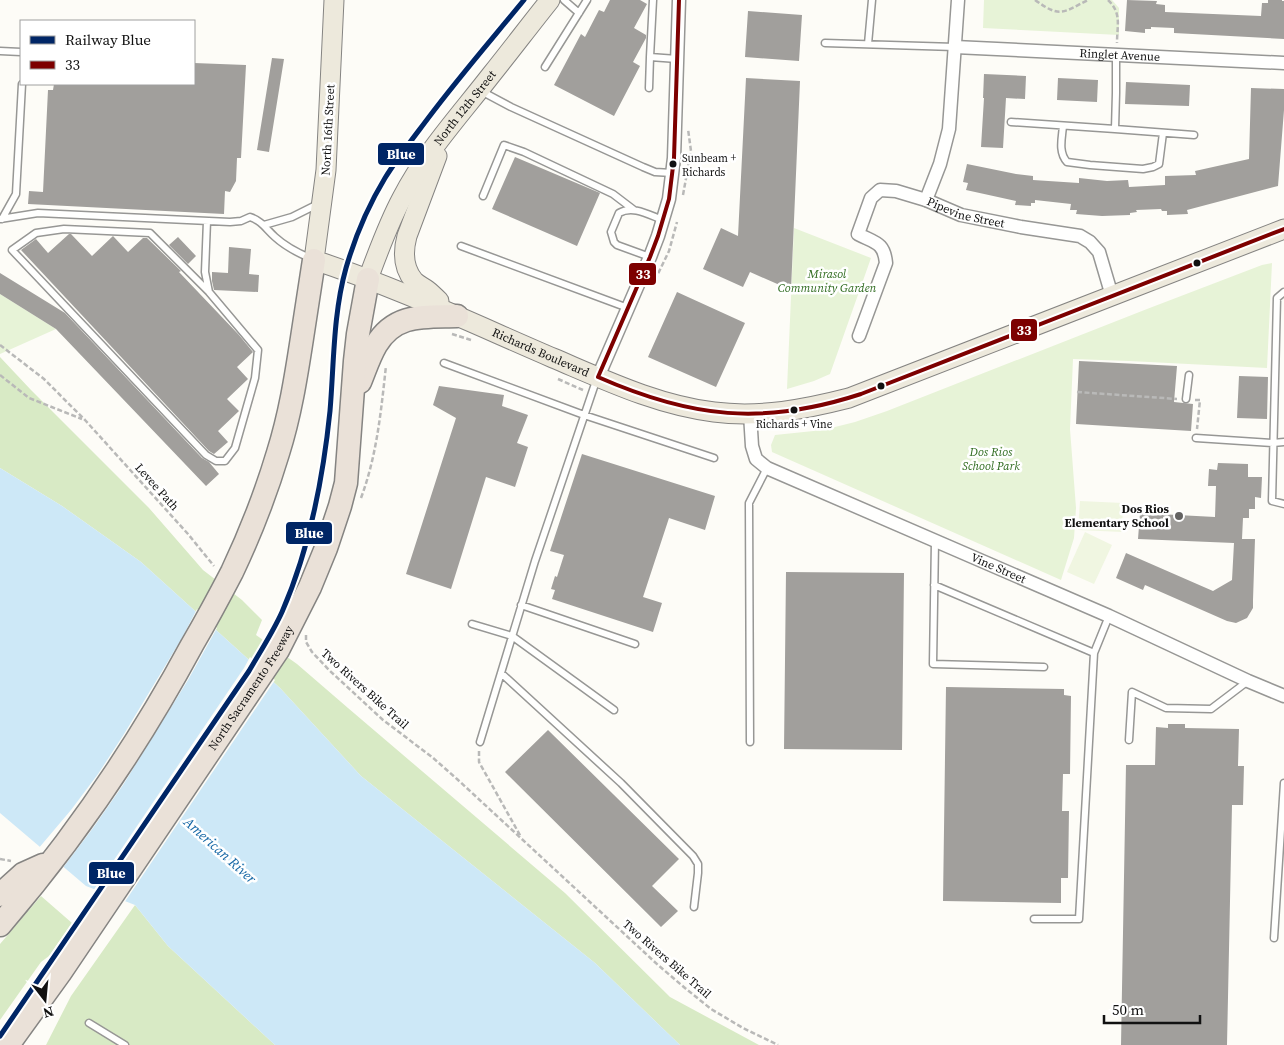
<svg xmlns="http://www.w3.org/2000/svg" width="1284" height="1045" font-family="'Source Serif 4',serif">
  <rect width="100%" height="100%" fill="#fdfcf7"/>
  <path fill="#e7f3d7" d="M984 0H1112L1119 8V35L983 28Z
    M794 228 871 258 830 374 814 381 787 389Z
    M1272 263 1267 368 1129 361 1073 359 1070 429 1076 508 1074 538 1061 580 772 452 771 445 775 435 823 430 855 422 887 411 1147 309 1262 265Z
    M0 294 56 329 0 354Z"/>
  <path fill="#d8eac5" d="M0 357 31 390 149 508 203 570 242 600 262 620 256 635 297 664 348 708 565 893 670 997 759 1045H680L595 963 361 776 280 688 141 562 62 506 0 468Z
    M41 896 72 923 49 956 41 962 0 1020V944Z
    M135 905 168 946 275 1045H46L71 996Z"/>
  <path fill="#f0f6e1" d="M1080 501 1123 503 1122 532 1078 530Z
    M1085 532 1112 545 1094 584 1067 572Z"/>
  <path fill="#cde8f7" d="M0 468 62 506 141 562 280 688 361 776 595 963 680 1045H275L168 946 135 905 86 886 0 813Z"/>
  <path fill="#fdfcf7" d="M197 609 217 628 188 680 123 785 93 828 62 869 38 849 71 810 98 774 124 734 182 638Z
    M250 657 275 680 124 903 93 891 244 668Z"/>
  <path fill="#a19f9c" d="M610 0H640L647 4 634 28 646 35V38L633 62 640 66 614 116 554 85 581 34 585 37 599 10 604 12Z
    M1127 0 1157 1 1156 4 1165 5V12L1261 16 1262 3H1268V0H1282V1H1284V39L1174 33V28L1151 27V29H1145V33L1125 31Z
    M748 11 802 15 799 61 745 57Z
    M272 58 284 59 269 152 257 150Z
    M194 63 246 65 241 158H237L236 181 230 192 225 191 224 214 28 204 29 191 43 192 48 90H53L54 84H194Z
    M984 74 1026 76 1025 99 1006 98 1003 148 981 147 984 98H983Z
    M746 78 800 81 791 290 750 272 743 287 703 269 721 228 738 236Z
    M1058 78 1098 80 1097 102 1057 100Z
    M1126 82 1190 85 1189 106 1125 104Z
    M1251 88 1284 89V110L1278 186 1187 210 1188 214 1167 215V211H1162L1161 209 1136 210 1137 212 1130 213V215L1102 216 1076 214 1077 210H1070L1071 204 1035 200V203H1031V206L1015 205 1016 201 966 190 968 183 963 182 967 164 1016 174 1033 176V180L1079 183V178L1107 181 1128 180 1129 187 1165 185V176L1196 175 1195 171 1249 159Z
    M515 157 600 193 577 246 492 209Z
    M69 234H71L92 256 113 236 128 252 143 238H147L181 271 179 272 239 335 253 352 237 367 248 379 227 399 239 411 218 431 228 442 214 454 209 451 21 250 36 239 48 253Z
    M178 237 196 256 188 264 169 245Z
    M229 247 251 249 249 274 259 275 258 292 214 290 212 281V272L228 273Z
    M0 273 65 313 202 458 209 462 219 474 206 486 56 329 0 294Z
    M677 292 745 323 716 387 648 357Z
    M1079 361 1177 366 1174 402 1193 404 1191 431 1076 424Z
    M1239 376 1268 377 1267 419 1237 418Z
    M439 386 504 395 502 406 528 415 517 443 528 447 515 487 486 477 451 589 406 574 456 418 433 405Z
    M582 454 715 496 705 530 669 518 643 597 662 603 653 632 552 599 555 590 551 589 555 576 557 577 564 555 550 551Z
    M1218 463 1248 464V477H1262L1261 498 1255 497V509H1249V518H1243L1242 539H1255L1253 600V608L1247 618 1236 623 1227 621 1145 585 1143 590 1116 578 1126 553 1213 591 1232 580 1234 543 1138 539 1140 513 1215 517 1216 486H1208L1209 469 1217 470Z
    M786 572 904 573 902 750 784 749Z
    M946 687 1064 689V695L1071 696 1070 774H1063L1062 811H1069L1068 878H1061V903L943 901Z
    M1168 724H1185V728L1239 729 1238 766H1244L1243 805H1232L1227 1045H1121L1126 765H1155L1156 727 1168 728Z
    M548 730 679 859 652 886 678 911 661 927 505 772Z"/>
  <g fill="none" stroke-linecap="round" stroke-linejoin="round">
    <defs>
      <path id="lane" d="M564 0 579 13
        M825 43 955 47
        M868 44 872 0
        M0 51 21 52
        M650 57 653 0
        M545 67 587 0
        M649 88 650 57 677 59
        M481 91 511 107 643 167 655 172 672 173
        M1011 122 1115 129 1116 93V55
        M1063 126C1062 138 1058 152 1067 162L1090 165 1143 169 1153 167 1159 164 1163 133
        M1115 129 1194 135
        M483 196 504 145 524 152 613 194 634 210
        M0 219 38 213 230 222 241 221 250 217C262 221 266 229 275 237 286 247 298 253 310 258
        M2 219 16 194 22 84
        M207 221 205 272 209 292 258 350 255 378 235 448 225 461H216L206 455 12 250 36 233 64 229 150 233 209 292
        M264 225 292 217 318 204
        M461 246 628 308
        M650 257 617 245 614 242 611 232 619 213C633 205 649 215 663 220
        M1284 292 1277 298 1272 501 1284 504
        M444 363 584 415 714 458
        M1186 399 1189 375
        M1196 438 1273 443 1284 442
        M935 541 933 664 1044 667
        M934 585 1094 653 1079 919H1034
        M521 605 635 644
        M472 624 512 636 614 710
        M1094 653 1109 616
        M501 673 621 783 693 856 698 864V873L694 907
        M1129 740 1132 692 1166 708 1211 709 1248 681
        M480 742 535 561 597 378
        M750 742 749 503 767 468
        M1274 938 1284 783
        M89 1023 125 1045"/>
      <g id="street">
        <path id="s1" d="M955 47 1284 63"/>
        <path d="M926 200 940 164 949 129 958 0"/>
        <path id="s2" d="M859 336 886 263C884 242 875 243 858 234L871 198 880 190 896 191 926 200 961 215 1021 227 1080 236 1090 242 1099 252 1112 296"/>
        <path d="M598 377 650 257 658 236 669 199 674 158 679 0"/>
        <path id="s3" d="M750 414 752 446 756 459 767 468 1109 616 1248 681 1284 696"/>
      </g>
      <g id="primary">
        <path id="s4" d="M334 0 326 170 314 260C396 287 474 324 553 358 605 380 657 405 714 412 760 418 806 409 849 398L1284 229"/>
        <path d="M437 156 407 236C403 251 403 268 414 281 418 285 423 287 427 290 431 293 435 297 439 301"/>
        <path id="s5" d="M368 279C378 252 388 224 402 198 425 153 460 115 491 75 511 50 530 25 550 0"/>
      </g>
      <g id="highway">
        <path d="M360 382C365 370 369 357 376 345 395 313 424 317 457 316"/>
        <path d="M0 895 23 874 43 865"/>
        <path d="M0 925C74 839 138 745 192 645 206 621 219 597 232 572 250 534 266 493 278 453 290 415 296 377 302 338 306 312 310 286 314 260"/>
        <path id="s6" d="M8 1045 60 973 278 650 310 587 326 548 340 506 346 483 355 361 358 334 368 279"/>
      </g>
    </defs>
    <use href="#lane" stroke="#979795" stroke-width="9"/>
    <use href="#street" stroke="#979795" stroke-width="15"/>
    <use href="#primary" stroke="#858482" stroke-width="21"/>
    <use href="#highway" stroke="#858482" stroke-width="25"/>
    <path stroke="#b9b9b8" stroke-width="2.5" stroke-dasharray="5 2.5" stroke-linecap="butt" d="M1035 0C1060 18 1062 13 1088 0
      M1108 0C1122 13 1117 26 1117 43
      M683 195 691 151 688 129
      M655 280 669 251 677 222
      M452 334 471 340
      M0 345 44 379 85 420 188 534 214 566
      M0 375 29 398 82 419
      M558 379 583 390
      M1077 392 1177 399
      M1195 400H1200L1197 429
      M361 498C377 455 381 411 386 366
      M306 635V642L312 652 329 670 383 720 432 757 457 779 658 965 685 988 711 1009 743 1028 778 1045
      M479 751V762L521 837
      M0 859 11 861"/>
    <use href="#lane" stroke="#fffffe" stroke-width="6"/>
    <use href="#street" stroke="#fffffe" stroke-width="12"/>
    <use href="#primary" stroke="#ede9dc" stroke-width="19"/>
    <use href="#highway" stroke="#eae1d8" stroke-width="22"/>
    <defs>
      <path id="bus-1" d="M679 0 674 158 669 199 658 236 650 257 598 377C691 418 763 426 861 394L1284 229"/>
    </defs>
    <use href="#bus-1" stroke="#fff" stroke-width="8"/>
    <use href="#bus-1" stroke="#7d0000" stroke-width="4"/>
    <defs>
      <path id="rail-1" d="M0 1036 249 671C260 652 273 632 282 612 310 548 323 479 330 411 334 364 333 314 346 268 355 237 368 206 385 178 398 157 414 137 429 117 459 77 492 39 524 0"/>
    </defs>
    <use href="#rail-1" stroke="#fff" stroke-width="9"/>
    <use href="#rail-1" stroke="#002666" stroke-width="5"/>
  </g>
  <g fill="#111" stroke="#fff" stroke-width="2">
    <circle cx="673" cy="164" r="4.5"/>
    <circle cx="1197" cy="263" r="4.5"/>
    <circle cx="881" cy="386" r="4.5"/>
    <circle cx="794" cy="410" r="4.5"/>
  </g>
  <circle fill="#646362" stroke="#fff" stroke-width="2" cx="1179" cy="516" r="5"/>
  <g text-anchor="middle" stroke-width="5" stroke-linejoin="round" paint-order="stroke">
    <g font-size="11" fill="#111" stroke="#fff" text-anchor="start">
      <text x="682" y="162">Sunbeam +<tspan x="682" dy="14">Richards</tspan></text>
      <text x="794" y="428" text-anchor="middle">Richards + Vine</text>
    </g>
    <g font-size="12" fill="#111" stroke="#fff">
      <text dy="4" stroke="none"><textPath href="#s1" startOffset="165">Ringlet Avenue</textPath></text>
      <text dy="4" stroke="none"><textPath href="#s5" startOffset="198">North 12th Street</textPath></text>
      <text transform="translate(328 130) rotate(-87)" y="4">North 16th Street</text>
      <text dy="4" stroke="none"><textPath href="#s2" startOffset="261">Pipevine Street</textPath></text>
      <text dy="4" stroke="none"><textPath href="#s4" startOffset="506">Richards Boulevard</textPath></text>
      <text transform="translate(157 487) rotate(48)" y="4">Levee Path</text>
      <text dy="4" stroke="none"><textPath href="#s3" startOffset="312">Vine Street</textPath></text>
      <text dy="4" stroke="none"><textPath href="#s6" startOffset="432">North Sacramento Freeway</textPath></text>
      <text transform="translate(365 689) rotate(42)" y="4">Two Rivers Bike Trail</text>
      <text transform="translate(667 959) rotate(41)" y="4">Two Rivers Bike Trail</text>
    </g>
    <g font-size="12" font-style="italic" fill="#2f6b1f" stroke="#fff">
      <text x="827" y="278">Mirasol<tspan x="827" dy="14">Community Garden</tspan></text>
      <text x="991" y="456">Dos Rios<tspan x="991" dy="14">School Park</tspan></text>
    </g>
    <g font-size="12" font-weight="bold" fill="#111" stroke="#fff" text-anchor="end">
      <text x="1169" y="513">Dos Rios<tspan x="1169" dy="14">Elementary School</tspan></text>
    </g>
    <g font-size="14" font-style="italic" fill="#1768a6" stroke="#fff">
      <text transform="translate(220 850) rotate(42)" y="5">American River</text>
    </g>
  </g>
  <g stroke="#fff" stroke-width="2">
    <rect x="377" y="142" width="48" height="24" rx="5" fill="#002666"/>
    <rect x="628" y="262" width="29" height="24" rx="5" fill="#7d0000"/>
    <rect x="1010" y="318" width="28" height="24" rx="5" fill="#7d0000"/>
    <rect x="285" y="521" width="48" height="24" rx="5" fill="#002666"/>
    <rect x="88" y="861" width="47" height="24" rx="5" fill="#002666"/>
  </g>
  <g font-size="14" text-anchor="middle" font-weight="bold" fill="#fff">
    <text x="401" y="159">Blue</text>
    <text x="643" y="279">33</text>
    <text x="1024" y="335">33</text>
    <text x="309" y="538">Blue</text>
    <text x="111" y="878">Blue</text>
  </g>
  <rect x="20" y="20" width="175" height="65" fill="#ffffff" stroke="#a0a0a0"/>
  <rect x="30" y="36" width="25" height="8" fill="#002666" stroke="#a0a0a0"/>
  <text x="65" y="45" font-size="15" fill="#111111">Railway Blue</text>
  <rect x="30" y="61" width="25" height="8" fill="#7d0000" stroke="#a0a0a0"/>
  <text x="65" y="70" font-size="15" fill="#111111">33</text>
  <g transform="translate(45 1000) rotate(164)" stroke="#ffffff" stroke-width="4" paint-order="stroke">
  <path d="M0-4L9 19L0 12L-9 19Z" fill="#111111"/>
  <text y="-8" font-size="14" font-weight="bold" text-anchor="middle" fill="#111111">N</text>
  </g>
  <path d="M1104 1015v8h96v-8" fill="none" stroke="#111111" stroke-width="2.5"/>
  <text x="1112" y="1015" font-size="15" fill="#111111" stroke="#ffffff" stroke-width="4" paint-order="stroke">50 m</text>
</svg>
